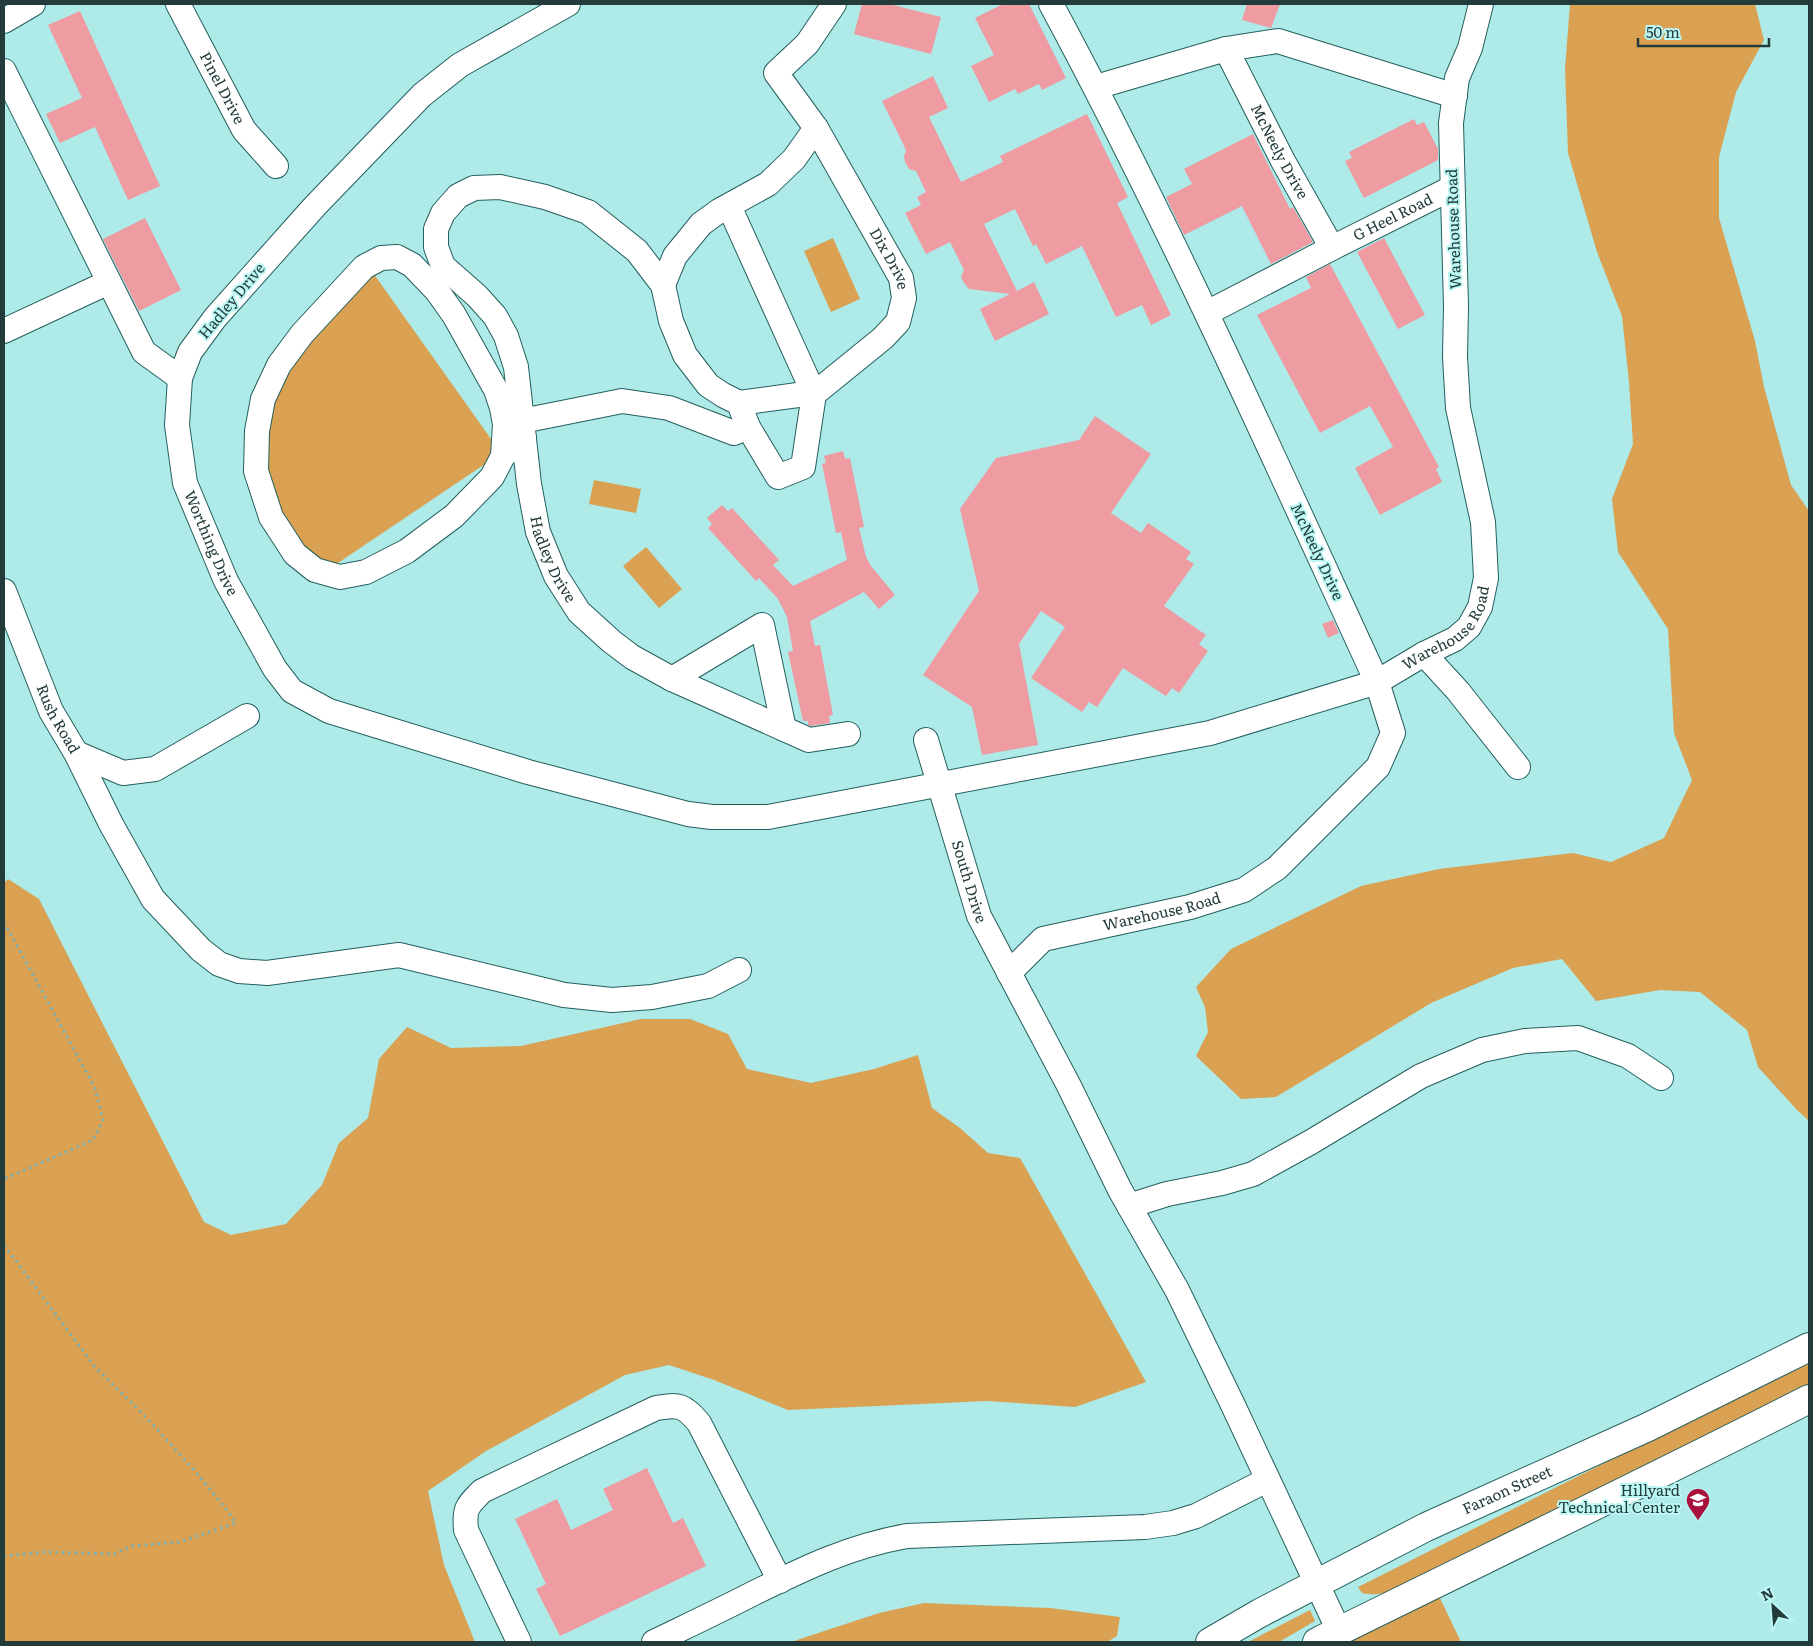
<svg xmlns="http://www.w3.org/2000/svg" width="1813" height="1646" font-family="Literata,serif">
  <rect width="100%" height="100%" fill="#aeeae8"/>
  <path fill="#d9a151" d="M1570 4H1755L1764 40 1736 92 1719 157V218L1755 341 1764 387 1791 485 1809 511V1121L1797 1110 1758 1067 1747 1030 1700 992 1660 990 1596 1001 1562 959 1513 968 1431 1003 1276 1097 1241 1099 1196 1056 1208 1032 1205 1007 1196 987 1231 949 1361 886 1439 869 1573 853 1611 862 1664 838 1692 780 1674 733 1668 629 1618 552 1612 499 1633 444 1629 382 1622 316 1597 252 1568 153 1565 69Z
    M833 238 860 299 831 312 804 251Z
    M371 270 496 446 494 458 332 567 297 548 261 468 281 371Z
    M594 480 641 489 636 513 589 504Z
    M646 547 682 589 659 608 623 566Z
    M8 879 39 899 204 1222 231 1235 286 1224 322 1185 339 1143 368 1118 379 1059 407 1027 451 1048 521 1046 641 1019H690L728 1034 747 1069 811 1083 874 1069 918 1055 932 1108 960 1128 988 1153 1020 1158 1146 1382 1075 1407 987 1401 788 1410 714 1380 669 1365 625 1375 486 1451 428 1491 444 1565 475 1642H4V883Z
    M1809 1360V1388L1444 1569 1440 1566C1418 1578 1388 1600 1362 1593L1358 1587Z
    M1439 1596 1461 1642H1348Z
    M924 1603 1050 1608 1120 1617 1117 1636 1107 1642H791L879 1613Z
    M1310 1610 1315 1621 1279 1642H1248Z"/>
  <path fill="#ef9ba2" d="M862 4H889L941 17 931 54 854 34Z
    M1003 4H1029L1066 78 1042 90 1039 84 1018 94 1015 89 989 102 971 66 994 55 975 18Z
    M1247 4H1280L1271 28 1242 20Z
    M80 11 160 186 128 200 95 127 60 143 46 114 82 98 48 25Z
    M933 76 948 108 929 117 961 182 1003 162 1000 156 1087 114 1128 197 1117 203 1171 315 1151 325 1142 305 1116 317 1082 246 1046 264 1036 244 1033 246 1015 209 984 224 1017 291 1034 282 1049 314 995 341 980 309 1010 294 969 289 964 283 961 277 964 270 950 242 926 254 905 213 921 205 917 197 926 192 916 171 909 169 905 162 904 156 906 150 882 101Z
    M1414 119 1417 125 1424 122 1438 149V160L1364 198 1345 161 1352 158 1349 152Z
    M1253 134 1290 209 1293 207 1313 242 1271 264 1242 206 1184 235 1166 197 1192 184 1184 169Z
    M145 218 181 290 139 311 103 239Z
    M1384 238 1425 315 1398 329 1357 252Z
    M1330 264 1439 467 1436 469 1442 482 1380 515 1355 468 1393 447 1370 406 1320 433 1257 315 1311 288 1306 277Z
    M1095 416 1151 454 1111 513 1141 533 1148 523 1191 552 1186 559 1194 564 1164 606 1206 635 1199 644 1208 651 1179 693 1172 688 1166 696 1123 668 1097 707 1089 702 1082 712 1031 678 1065 627 1041 611 1019 644 1038 745 982 755 972 707 923 675 979 591 960 509 996 458 1079 440Z
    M843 451 845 459 850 458 864 527 859 528 866 557 871 566 895 595 879 609 864 592 810 621 815 646 820 645 833 715 829 716 830 723 811 726 808 725V721H803L788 652 793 651 787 617 778 599 759 578 756 581 708 528 712 524 707 518 722 505 728 511 732 508 779 560 773 565 793 586 847 560 841 532 836 533 822 464 826 463 824 456Z
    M1333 620 1339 633 1328 638 1322 624Z
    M647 1468 673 1523 683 1518 706 1566 560 1636 536 1589 546 1584 515 1519 557 1499 571 1530 613 1510 603 1489Z"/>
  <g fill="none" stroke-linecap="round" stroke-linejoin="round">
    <defs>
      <g id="minor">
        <path id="s1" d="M178 4 244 130 276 166"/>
        <path id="s2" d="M568 4 460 65 422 95 315 206 215 318 190 352 180 378 177 425 185 483 226 581 275 669 292 691 329 711 528 772 688 814 712 817H768L1210 733 1377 682 1424 654 1455 639 1469 627 1480 607 1486 578 1483 522 1458 408 1455 357 1456 306 1451 123 1457 78 1470 48 1481 4"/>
        <path id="s3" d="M834 4 807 44 776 73 816 128 901 278 904 298 898 322 883 338 814 394 798 395 739 403 723 395 708 385 685 355 671 321 663 285 637 251 588 212 545 197 500 187 474 188 458 196 443 213 436 229V247L443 266 477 296 495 316 506 336 516 367 529 484 538 532 556 576 579 612 611 641 632 657 672 679 809 740 848 734"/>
        <path d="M4 21 33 4"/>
        <path d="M1226 49 1278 41 1455 96"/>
        <path d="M4 71 144 352 180 378"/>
        <path id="s4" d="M1096 87 1226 49 1283 161 1332 248"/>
        <path d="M729 206 814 394 803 467 778 477 748 427 739 403"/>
        <path d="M663 285 675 256 701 224 719 211 768 184 794 159 816 128"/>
        <path id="s5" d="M1207 313 1332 248 1452 188"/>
        <path d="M4 331 109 282"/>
        <path d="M522 421 622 401 669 408 734 433 748 427"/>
        <path d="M503 456 505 424 502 408 496 390 454 315 437 291 412 265 397 257 381 258 364 267 302 334 279 365 263 399 257 431 256 471 271 517 295 554 315 570 340 577 366 572 407 551 454 516 492 477 503 456 524 438"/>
        <path id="s6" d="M4 591 51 711 76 753 111 824 153 899 201 950 219 964 239 971 267 973 399 955 564 995 612 1000 652 997 708 986 739 970"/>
        <path d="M1424 654 1458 691 1518 767"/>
        <path d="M672 679 762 625 784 729"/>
        <path id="s7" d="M926 740 979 916 1068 1084 1120 1190 1177 1290 1232 1403 1339 1631"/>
        <path d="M76 753 123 773 155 769 247 716"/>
        <path id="s8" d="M1009 973 1043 939 1190 907 1244 890 1277 868 1378 767 1393 733 1377 682C1272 454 1170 225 1051 4"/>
        <path d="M1129 1206 1167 1194 1222 1183 1253 1174 1311 1142 1421 1076 1482 1050 1525 1041 1578 1038 1628 1056 1661 1078"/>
        <path d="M519 1642 466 1530C464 1508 467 1506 482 1491L656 1408C679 1404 684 1405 699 1423L780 1581"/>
        <path d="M654 1642C687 1626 721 1610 754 1593 805 1568 850 1546 907 1536L1145 1527 1173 1523 1196 1516 1267 1480"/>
      </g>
      <g id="major">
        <path id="s9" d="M1210 1642 1260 1613 1426 1527 1648 1427 1809 1347"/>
        <path d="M1317 1642C1481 1561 1646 1482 1809 1399"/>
      </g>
    </defs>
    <use href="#minor" stroke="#245f5e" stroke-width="26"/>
    <use href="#major" stroke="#245f5e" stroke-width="30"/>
    <path stroke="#7fafae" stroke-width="3" stroke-dasharray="2.5 4" stroke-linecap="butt" d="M4 922 95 1088 103 1120 93 1140 4 1179
      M4 1245 95 1367 143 1414 194 1470 226 1509 236 1523 179 1542 132 1546 114 1554 45 1552 4 1556"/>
    <use href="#minor" stroke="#fff" stroke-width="24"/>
    <use href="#major" stroke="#fff" stroke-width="28"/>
  </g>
  <defs>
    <symbol id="school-pin" viewBox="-11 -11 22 30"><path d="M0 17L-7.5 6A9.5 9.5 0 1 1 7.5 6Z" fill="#a8113c" stroke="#bbf7f5"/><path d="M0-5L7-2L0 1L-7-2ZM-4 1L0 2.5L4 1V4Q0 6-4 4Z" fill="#fff"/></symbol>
  </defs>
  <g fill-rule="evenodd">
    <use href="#school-pin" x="1684" y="1486" width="28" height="38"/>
  </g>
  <g text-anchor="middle" stroke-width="4" stroke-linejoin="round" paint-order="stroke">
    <g font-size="15" fill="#233b3b" stroke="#bbf7f5">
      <text dy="5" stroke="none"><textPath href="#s1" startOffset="95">Pinel Drive</textPath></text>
      <text dy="5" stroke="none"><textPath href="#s4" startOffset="251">McNeely Drive</textPath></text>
      <text dy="5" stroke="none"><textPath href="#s5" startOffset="209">G Heel Road</textPath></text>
      <text transform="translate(1454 229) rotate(-92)" y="5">Warehouse Road</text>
      <text dy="5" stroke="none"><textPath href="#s3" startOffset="309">Dix Drive</textPath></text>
      <text transform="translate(232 301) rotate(-50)" y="5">Hadley Drive</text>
      <text dy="5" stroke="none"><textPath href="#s2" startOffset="718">Worthing Drive</textPath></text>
      <text transform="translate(1317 552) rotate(65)" y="5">McNeely Drive</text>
      <text dy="5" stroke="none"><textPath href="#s3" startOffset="1354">Hadley Drive</textPath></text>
      <text dy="5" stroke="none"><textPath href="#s2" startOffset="2099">Warehouse Road</textPath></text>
      <text dy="5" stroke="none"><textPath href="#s6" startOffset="139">Rush Road</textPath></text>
      <text dy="5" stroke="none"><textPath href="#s7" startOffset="148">South Drive</textPath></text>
      <text dy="5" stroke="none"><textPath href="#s8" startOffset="170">Warehouse Road</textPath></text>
      <text dy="5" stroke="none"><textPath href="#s9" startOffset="334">Faraon Street</textPath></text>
    </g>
    <g font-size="15" fill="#233b3b" stroke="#bbf7f5" text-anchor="end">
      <text x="1680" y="1496">Hillyard<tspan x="1680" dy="17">Technical Center</tspan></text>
    </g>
  </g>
  <rect width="1813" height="1646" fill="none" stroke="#233b3b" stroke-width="10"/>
  <g transform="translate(1773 1606) rotate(334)" stroke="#bbf7f5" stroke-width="4" paint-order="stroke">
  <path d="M0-4L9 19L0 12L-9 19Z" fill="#233b3b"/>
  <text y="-8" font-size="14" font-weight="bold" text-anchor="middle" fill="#233b3b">N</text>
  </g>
  <path d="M1638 38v8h131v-8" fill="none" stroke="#233b3b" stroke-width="2.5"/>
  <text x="1646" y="38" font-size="15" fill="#233b3b" stroke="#bbf7f5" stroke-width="4" paint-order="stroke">50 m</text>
</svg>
